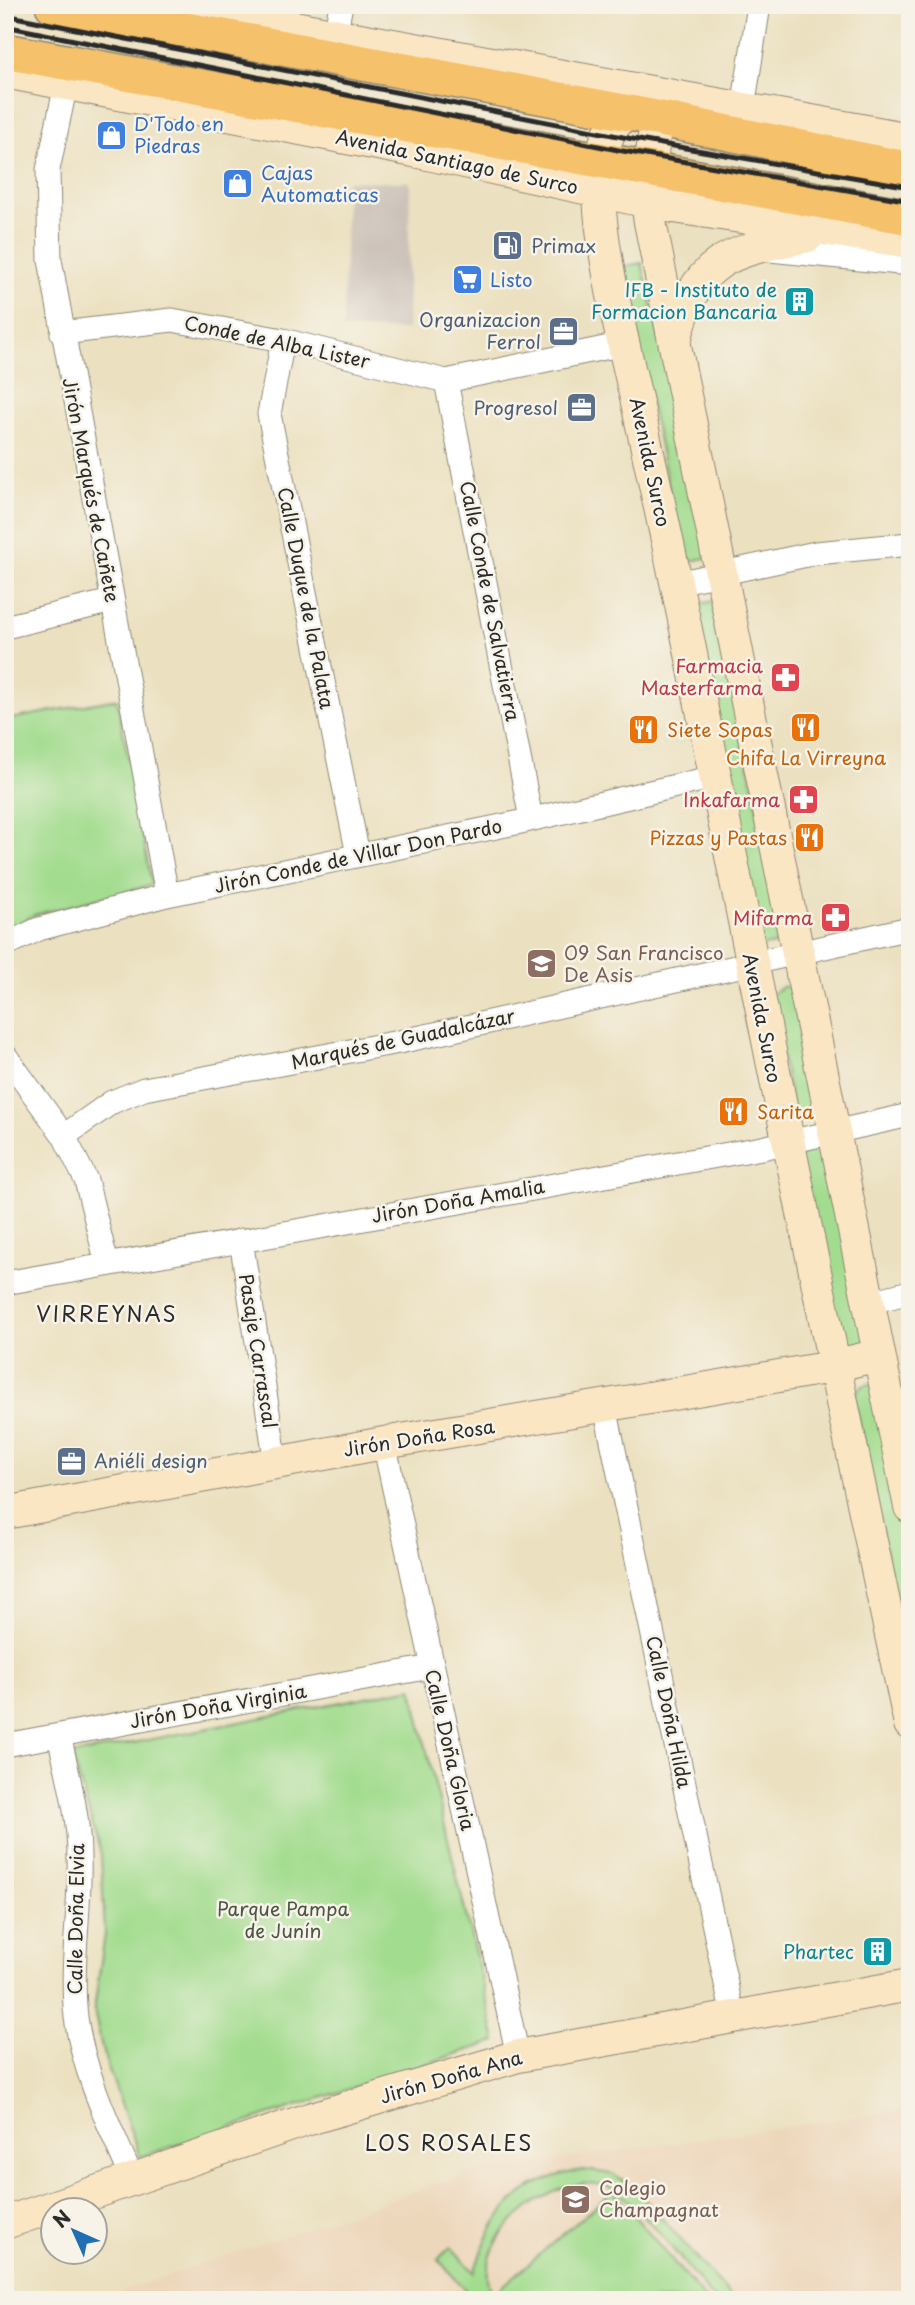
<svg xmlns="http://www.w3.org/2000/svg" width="915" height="2305" font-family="'Playpen Sans',sans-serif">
  <rect width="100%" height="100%" fill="#f7f3e8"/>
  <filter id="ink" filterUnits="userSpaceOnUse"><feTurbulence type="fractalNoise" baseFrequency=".0143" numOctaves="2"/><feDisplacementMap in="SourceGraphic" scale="14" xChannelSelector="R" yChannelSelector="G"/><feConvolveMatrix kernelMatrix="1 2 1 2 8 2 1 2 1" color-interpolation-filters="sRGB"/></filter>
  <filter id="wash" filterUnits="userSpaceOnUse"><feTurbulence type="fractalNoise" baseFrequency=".00686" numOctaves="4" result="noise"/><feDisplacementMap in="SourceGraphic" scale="28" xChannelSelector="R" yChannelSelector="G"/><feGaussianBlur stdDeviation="1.57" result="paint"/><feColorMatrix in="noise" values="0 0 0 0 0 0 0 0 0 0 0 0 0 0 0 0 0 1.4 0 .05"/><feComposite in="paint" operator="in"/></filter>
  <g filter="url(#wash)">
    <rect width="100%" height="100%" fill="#ebe0bf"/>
    <path fill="#edd7bb" d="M910 2109V2300H96L469 2173Z"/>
    <path fill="#ccc2b9" d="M347 181 410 182 407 330 343 329Z"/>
    <path fill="#a2dc8e" stroke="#66845c" stroke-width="2" d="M642 263 711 557 685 562 621 267Z
      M714 601 786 942 758 947 689 606Z
      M117 699 152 885 34 915 5 931V720Z
      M783 986 790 988 821 1109C812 1118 806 1120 794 1115L769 996Z
      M818 1145 829 1149 868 1337 861 1348 848 1350 839 1345 798 1157Z
      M869 1384 879 1391 910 1549V1672L854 1396 860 1387Z
      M412 1688 496 2041 140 2157 103 2053 94 2010 105 1934 101 1854 72 1755Z
      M584 2170 612 2174 636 2189 734 2300H714C691 2273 637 2198 608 2187 556 2166 457 2248 497 2300H474L438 2259 451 2247 474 2272C493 2213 519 2179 584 2170Z
      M613 2191 706 2300H503L496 2292Z"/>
  </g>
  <g filter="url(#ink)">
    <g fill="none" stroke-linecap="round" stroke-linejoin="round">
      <defs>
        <path id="street" d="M335 35 341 5
          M66 84 48 170 50 260 167 895
          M743 108 759 5
          M770 250 910 264
          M62 333 172 320 283 340 446 381 531 819
          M283 340 269 414 358 855
          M446 381 624 344
          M677 583 816 553 910 544
          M5 627 112 601
          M5 945 39 929 167 895 516 823 715 777
          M5 1055 64 1136 86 1180 107 1264
          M64 1136 112 1102 144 1089 399 1042 910 928
          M241 1240 276 1463
          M5 1283 762 1148 910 1115
          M867 1303 910 1292
          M605 1407 733 2017
          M384 1443 518 2056
          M59 1735C68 1776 79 1815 79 1857 81 1910 70 1963 76 2017 83 2072 110 2127 132 2178
          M5 1745 431 1667"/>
        <path id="secondary" d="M173 5 910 139
          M5 72 414 151 667 206 910 242
          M628 113C597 131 598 178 600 211 606 274 622 337 636 398 656 490 677 582 695 674 764 1025 835 1375 910 1724
          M656 118 647 201 650 222 910 1507
          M675 341C696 256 730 252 808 236
          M5 1513 384 1443 820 1369 879 1355
          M5 2223 309 2119 518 2056 910 1985"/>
        <path id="primary" d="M53 5 656 118 910 170
          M5 51 910 217"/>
      </defs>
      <use href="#street" stroke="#8b8675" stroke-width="25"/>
      <use href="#secondary" stroke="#8b8675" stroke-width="34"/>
      <use href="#primary" stroke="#8b8675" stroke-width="38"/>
      <use href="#street" stroke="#fff" stroke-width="23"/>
      <use href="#secondary" stroke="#fbe6c4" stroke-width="32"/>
      <use href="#primary" stroke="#f5c16b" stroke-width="35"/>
      <path stroke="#2b2b2b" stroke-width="5" d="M5 15 633 139 910 187
        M5 26 623 151 910 201"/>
    </g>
  </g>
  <defs>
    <symbol id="shop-square" viewBox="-11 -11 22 22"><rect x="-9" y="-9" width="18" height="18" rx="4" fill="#3f7fe0" stroke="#f7f3e8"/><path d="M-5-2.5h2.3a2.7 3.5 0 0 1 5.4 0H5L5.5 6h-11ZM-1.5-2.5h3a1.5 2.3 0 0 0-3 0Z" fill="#fff"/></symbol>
    <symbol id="fuel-square" viewBox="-11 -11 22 22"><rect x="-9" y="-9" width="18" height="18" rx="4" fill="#5c6f8a" stroke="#f7f3e8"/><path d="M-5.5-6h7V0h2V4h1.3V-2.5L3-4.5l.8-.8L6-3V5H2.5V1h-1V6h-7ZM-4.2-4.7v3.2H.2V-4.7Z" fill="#fff"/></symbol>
    <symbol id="supermarket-square" viewBox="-11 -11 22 22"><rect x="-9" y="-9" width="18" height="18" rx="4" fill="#3f7fe0" stroke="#f7f3e8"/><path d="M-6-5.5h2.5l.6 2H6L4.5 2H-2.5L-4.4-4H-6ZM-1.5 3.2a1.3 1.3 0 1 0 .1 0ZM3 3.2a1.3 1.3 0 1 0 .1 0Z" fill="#fff"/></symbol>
    <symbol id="building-square" viewBox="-11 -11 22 22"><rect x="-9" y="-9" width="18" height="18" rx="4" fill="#0f9aa8" stroke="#f7f3e8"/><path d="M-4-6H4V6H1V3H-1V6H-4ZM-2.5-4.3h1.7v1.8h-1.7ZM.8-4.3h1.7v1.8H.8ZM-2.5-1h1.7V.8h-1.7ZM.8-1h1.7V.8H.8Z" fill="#fff"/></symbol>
    <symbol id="office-square" viewBox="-11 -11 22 22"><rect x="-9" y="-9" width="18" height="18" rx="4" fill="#5c6f8a" stroke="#f7f3e8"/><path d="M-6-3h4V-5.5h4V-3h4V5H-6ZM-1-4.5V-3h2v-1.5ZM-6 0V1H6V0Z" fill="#fff"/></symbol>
    <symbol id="pharmacy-square" viewBox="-11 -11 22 22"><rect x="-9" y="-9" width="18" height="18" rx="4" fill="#e0444e" stroke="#f7f3e8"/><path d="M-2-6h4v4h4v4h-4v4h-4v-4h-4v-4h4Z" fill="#fff"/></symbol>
    <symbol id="restaurant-square" viewBox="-11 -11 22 22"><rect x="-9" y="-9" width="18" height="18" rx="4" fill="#e8710a" stroke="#f7f3e8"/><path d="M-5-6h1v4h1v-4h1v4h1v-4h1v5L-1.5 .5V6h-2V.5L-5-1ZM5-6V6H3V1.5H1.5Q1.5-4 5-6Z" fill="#fff"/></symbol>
    <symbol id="school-square" viewBox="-11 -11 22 22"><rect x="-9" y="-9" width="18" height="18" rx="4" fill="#8d6e63" stroke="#f7f3e8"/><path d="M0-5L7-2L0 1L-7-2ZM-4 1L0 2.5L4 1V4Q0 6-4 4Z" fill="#fff"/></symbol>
  </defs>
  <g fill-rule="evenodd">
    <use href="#shop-square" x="94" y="118" width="35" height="35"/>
    <use href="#shop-square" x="220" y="166" width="35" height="35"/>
    <use href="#fuel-square" x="490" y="228" width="35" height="35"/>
    <use href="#supermarket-square" x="450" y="262" width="35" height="35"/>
    <use href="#building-square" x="782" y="284" width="35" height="35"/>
    <use href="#office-square" x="546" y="314" width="35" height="35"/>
    <use href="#office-square" x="564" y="390" width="35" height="35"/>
    <use href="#pharmacy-square" x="768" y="660" width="35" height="35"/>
    <use href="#restaurant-square" x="788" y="710" width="35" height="35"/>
    <use href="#restaurant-square" x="626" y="712" width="35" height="35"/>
    <use href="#pharmacy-square" x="786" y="782" width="35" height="35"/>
    <use href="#restaurant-square" x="792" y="820" width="35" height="35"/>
    <use href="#pharmacy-square" x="818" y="900" width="35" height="35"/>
    <use href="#school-square" x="524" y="946" width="35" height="35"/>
    <use href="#restaurant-square" x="716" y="1094" width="35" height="35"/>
    <use href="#office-square" x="54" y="1444" width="35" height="35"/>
    <use href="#building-square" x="860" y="1934" width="35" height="35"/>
    <use href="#school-square" x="558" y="2182" width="35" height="35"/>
  </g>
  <g text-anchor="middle" stroke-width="5" stroke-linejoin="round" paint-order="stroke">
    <g font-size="19" fill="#366cbe" stroke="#f7f3e8" text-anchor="start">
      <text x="134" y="131">D'Todo en<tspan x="134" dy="22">Piedras</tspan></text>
      <text x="261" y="180">Cajas<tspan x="261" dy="22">Automaticas</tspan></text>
      <text x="490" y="287">Listo</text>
    </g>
    <g font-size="19" fill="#2b2b2b" stroke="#f7f3e8">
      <text transform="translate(457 162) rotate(12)" y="7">Avenida Santiago de Surco</text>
      <text transform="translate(277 342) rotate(12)" y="7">Conde de Alba Lister</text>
      <text transform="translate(650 462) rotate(78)" y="7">Avenida Surco</text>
      <text transform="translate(91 490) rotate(79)" y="7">Jirón Marqués de Cañete</text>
      <text transform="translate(306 598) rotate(79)" y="7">Calle Duque de la Palata</text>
      <text transform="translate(490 601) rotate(79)" y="7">Calle Conde de Salvatierra</text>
      <text transform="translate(358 856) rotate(-12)" y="7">Jirón Conde de Villar Don Pardo</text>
      <text transform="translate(762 1018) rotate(79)" y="7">Avenida Surco</text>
      <text transform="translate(403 1039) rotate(-12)" y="7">Marqués de Guadalcázar</text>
      <text transform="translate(458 1201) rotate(-10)" y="7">Jirón Doña Amalia</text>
      <text transform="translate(258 1351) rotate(81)" y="7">Pasaje Carrascal</text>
      <text transform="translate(419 1438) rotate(-9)" y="7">Jirón Doña Rosa</text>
      <text transform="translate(218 1706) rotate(-10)" y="7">Jirón Doña Virginia</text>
      <text transform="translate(669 1712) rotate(78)" y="7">Calle Doña Hilda</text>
      <text transform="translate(450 1750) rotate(77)" y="7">Calle Doña Gloria</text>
      <text transform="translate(76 1919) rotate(-89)" y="7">Calle Doña Elvia</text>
      <text transform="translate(451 2077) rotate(-16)" y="7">Jirón Doña Ana</text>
    </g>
    <g font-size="19" fill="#4e5e75" stroke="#f7f3e8" text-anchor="start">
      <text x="531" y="253">Primax</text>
      <text x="541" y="327" text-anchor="end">Organizacion<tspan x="541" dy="22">Ferrol</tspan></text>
      <text x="558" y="415" text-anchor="end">Progresol</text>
      <text x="94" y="1468">Aniéli design</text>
    </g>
    <g font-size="19" fill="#0d838f" stroke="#f7f3e8" text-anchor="end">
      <text x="777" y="297">IFB - Instituto de<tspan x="777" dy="22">Formacion Bancaria</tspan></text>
      <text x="854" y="1959">Phartec</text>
    </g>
    <g font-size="19" fill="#be3a42" stroke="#f7f3e8" text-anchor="end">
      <text x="763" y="673">Farmacia<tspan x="763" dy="22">Masterfarma</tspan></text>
      <text x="780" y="807">Inkafarma</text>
      <text x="813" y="925">Mifarma</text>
    </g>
    <g font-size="19" fill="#c56008" stroke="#f7f3e8" text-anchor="start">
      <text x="667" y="737">Siete Sopas</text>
      <text x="806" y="765" text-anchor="middle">Chifa La Virreyna</text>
      <text x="787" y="845" text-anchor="end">Pizzas y Pastas</text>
      <text x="757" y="1119">Sarita</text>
    </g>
    <g font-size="19" fill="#785e54" stroke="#f7f3e8" text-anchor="start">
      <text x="564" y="960">09 San Francisco<tspan x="564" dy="22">De Asis</tspan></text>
      <text x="599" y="2195">Colegio<tspan x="599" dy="22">Champagnat</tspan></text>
    </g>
    <g font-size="19" fill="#495744" stroke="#f7f3e8">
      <text x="283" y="1916">Parque Pampa<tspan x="283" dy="22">de Junín</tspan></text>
    </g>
    <g font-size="21" letter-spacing="2" fill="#2b2b2b" stroke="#f7f3e8">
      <text x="107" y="1322">VIRREYNAS</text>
      <text x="449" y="2151">LOS ROSALES</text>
    </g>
  </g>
  <rect width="915" height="2305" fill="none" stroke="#f7f3e8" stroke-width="28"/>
  <g transform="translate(74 2231) rotate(315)"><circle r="33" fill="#f7f3e8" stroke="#a5a39c" stroke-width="2"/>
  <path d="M0-5L12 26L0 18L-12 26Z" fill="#1f6fb2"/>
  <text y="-10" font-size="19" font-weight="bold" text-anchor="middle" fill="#2b2b2b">N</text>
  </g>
</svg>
